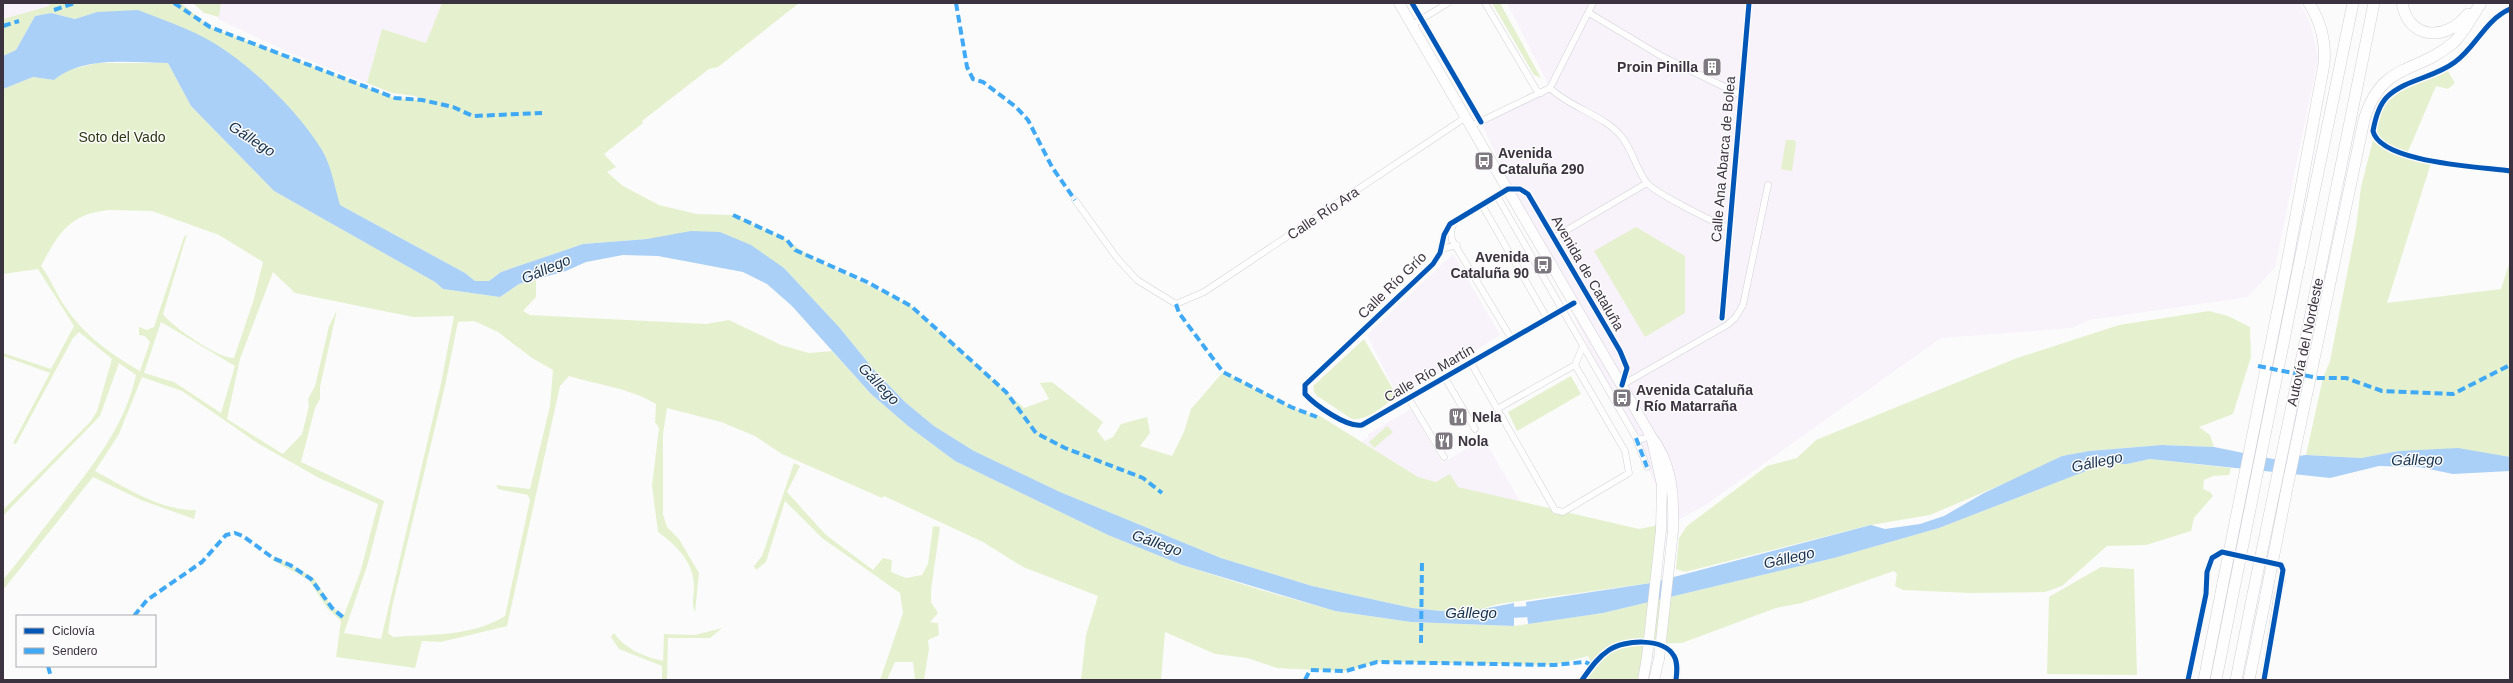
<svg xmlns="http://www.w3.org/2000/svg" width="2513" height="683" font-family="Helvetica,sans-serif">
  <rect width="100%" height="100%" fill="#fbfbfb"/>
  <path fill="#f8f2fa" d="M3 3H49V6L3 19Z
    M221 3H442L426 43 382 29 367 83 288 52 218 19Z
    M1507 3H2300L2311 25 2318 58 2275 267 2248 297 2089 320 2072 328 1941 338 1704 506 1674 522 1511 187 1481 122 1550 88Z
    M1453 254 1500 335 1399 399 1367 335Z
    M1411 409 1442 463 1484 439 1522 505 1425 482 1361 442 1369 437 1368 434Z"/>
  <path fill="#e5f1ce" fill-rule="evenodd" d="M49 3H181L210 27 395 98 421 100 415 96 392 93 367 83 382 29 426 43 442 3H799L718 67 709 69 642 121 643 123 604 154 616 167 607 172 623 186 659 205 697 214 733 215 787 240 812 258 911 306 1024 408 1049 399 1040 383 1052 382 1103 422 1097 431 1105 441 1113 437 1121 424 1147 417 1150 433 1140 446 1172 456 1184 432 1191 409 1223 372 1291 407 1306 413 1320 416 1418 477 1436 482 1450 474 1458 487 1639 529 1658 525 1651 583 1499 604 1477 610 1441 611 1412 608 1312 586 1221 558 1060 492 974 451 934 426 905 402 875 371 839 327 784 268 647 239 583 244 501 272 489 281H475L465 273 340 205 323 151 97 12 75 19 51 13 35 16 16 50 3 56V19L49 6Z
    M193 3H221L219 17 204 13Z
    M1492 3H1500L1541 78 1534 75Z
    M97 63H168L191 106 274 191 435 282 443 289 500 297 519 284 536 280V297L523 311 530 315 706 324 729 320 781 345 809 353 832 351 871 394 908 426 955 461 1108 535 1182 565 1261 590 1335 611 1411 622 1514 626 1603 613 1834 558 1939 528 2104 464H2127L2150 459 2231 468 2229 475 2213 476 2204 480 2203 489 2210 492 2213 496 2194 518 2191 531 2146 545 2107 546 2062 586 2045 592 1970 593 1903 590 1895 586 1897 574 1894 571 1802 603 1776 608 1682 643 1645 644 1640 680H1588V671L1592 665 1588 656 1554 665 1377 662 1346 671 1294 669 1277 668 1247 658 1215 654 1165 632 1161 680H1081L1086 635 1098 596 1023 567 983 542 884 496 882 498 782 454 755 436 721 422 667 408 663 434V514L667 527 679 539 699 573 695 612C691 604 694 596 694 587 694 562 676 545 658 532L652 486 659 428 655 422 656 404C630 388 598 385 569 376L560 386 507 626 441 642 422 641 415 668 336 657 341 621 327 608 309 580 272 560 274 556 314 578 332 607 344 615 360 573 378 504 319 478 259 444 182 391 142 377 119 434 95 471C125 487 161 511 196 510L194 519 141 500 93 477 3 590V580C22 557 39 534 58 510 90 469 125 427 136 375L119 363 100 416 3 516V510L91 421 97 411 112 359 79 332 73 338 16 444 13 443 50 373 3 356V353L51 369 74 326 38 269 3 274V89L33 77 54 80 64 71ZM108 210 152 211 219 235 263 262 253 302 234 358C219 359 171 326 163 314L187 234 184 237 154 327 147 330 139 327V335L145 336 150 342 140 371C112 355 84 335 66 308 56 294 51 279 41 266 59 233 68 215 108 210ZM273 272 295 293 413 317 454 316 440 388 381 639 344 633 368 563 384 501 301 462 315 408 320 399V387L337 310 329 326 315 386 308 399 309 406 302 434 283 454 227 419 240 359ZM474 321 498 332 532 358 553 370 550 406 530 489 496 485 498 489 528 495 530 500 505 616C471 637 431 634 393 637L388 633 392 607 445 386 458 322ZM161 322 235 366 221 413 174 382 144 373Z
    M2446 68 2455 83 2448 89 2436 86 2407 154 2431 163 2387 303 2501 289 2510 261V457L2399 451 2361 458 2306 455 2323 378 2330 361 2356 228 2361 187 2374 136 2377 116 2391 93Z
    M1786 140H1794L1796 143 1792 171 1781 169Z
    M1636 227 1685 256V313L1645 337 1594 251Z
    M2209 311 2228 316 2250 327 2251 357 2233 414 2199 427 2210 435 2214 447 2162 445 2089 451 2062 456 2017 478 1930 515 1871 525 1685 572 1676 569 1679 538 1687 526 1767 466 1797 458 1816 440 1958 382 2017 358 2119 325Z
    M1364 339 1397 396C1384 405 1368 421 1352 419L1317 396 1314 392 1313 386Z
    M1571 376 1581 394 1517 431 1508 412Z
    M1387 426 1393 432 1374 448 1369 442Z
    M794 463 800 466 787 492 826 535 873 570 883 558 892 560 891 572 906 578 922 575 928 564 933 526 940 527 931 590V602L938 613 930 622 938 623 939 635 928 640 929 649 924 680H915L913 662H895L887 680H880L903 613 900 593 822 538 785 501 766 562 756 570 754 566 762 556Z
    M2101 567 2134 569 2137 675 2047 674 2049 597Z
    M722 628 710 638H668L667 680H662V666L619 649 611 637 614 633C625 649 644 657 663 661L664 634 695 635Z"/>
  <path fill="#aad0f7" d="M138 10C164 20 190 29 214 43 253 67 298 111 322 150 331 165 335 188 340 205L465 273 475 281H489L501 272 583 244 647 239 691 231 720 232 751 245 784 268 839 327 875 371 905 402 934 426 974 451 1060 492 1221 558 1312 586 1412 608 1441 611 1477 610 1514 603V626L1411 622 1335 611 1182 565 1108 535 955 461 908 426 871 394 792 306 767 284 743 272 658 256 623 255 586 262 566 271 519 284 500 297 443 289 435 282 274 191 191 106 168 63C132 63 84 55 54 80L33 77 3 89V56L16 50 35 16 51 13 75 19 97 12Z
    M2162 445 2214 447 2273 459 2306 455 2361 458 2399 451 2458 448 2510 457V471L2453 474 2419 467 2379 466 2330 478 2150 459 2127 464H2104L1939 528 1834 558 1603 613 1528 624 1526 602 1651 583 1871 525 1885 529 1920 524 1944 516 1984 493 2062 456 2089 451Z"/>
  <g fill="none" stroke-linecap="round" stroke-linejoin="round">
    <path stroke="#aad0f7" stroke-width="11" d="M1499 613 1542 611"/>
    <path stroke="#d5d3d5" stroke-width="6" stroke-dasharray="6 3" stroke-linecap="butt" d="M2226 553 2274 564"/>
    <defs>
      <path id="street" d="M1485 3 1537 91 1541 93
        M2510 9C2485 20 2476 47 2455 62 2434 78 2406 79 2387 97 2378 106 2375 120 2373 131 2380 163 2483 167 2510 171
        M1589 13 1661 56 1741 95
        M1412 25 1448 3
        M1550 88C1569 107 1605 116 1621 136 1632 149 1636 168 1646 182 1653 192 1715 223 1729 228
        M1471 126 1550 88 1593 3
        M1497 196 1636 438 1647 467
        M1075 200 1117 258 1137 280 1176 304 1204 292 1466 117
        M1482 205 1547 318
        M1454 222 1451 231 1452 240 1511 338
        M1555 237 1647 183
        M1441 249 1457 245
        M1574 303 1362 425C1347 428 1315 405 1305 394V385L1433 264 1440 253 1444 235 1450 224 1508 189H1520L1528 194 1620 351 1627 368 1622 385
        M1722 318 1749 3
        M1471 363 1555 510 1563 512 1629 473 1625 451 1575 365
        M1445 378 1475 429
        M1622 385 1727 325 1735 318 1743 305 1768 185
        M1409 399 1444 457
        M1497 409 1575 365 1583 346
        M1636 438 1642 439 1651 436
        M1582 680C1590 669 1597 658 1609 650 1624 640 1663 637 1674 656 1678 663 1677 672 1676 680
        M2188 680 2206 594 2207 572 2212 558 2222 552
        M2264 680 2277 596 2282 582 2281 565"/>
      <path id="primary" d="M1399 3 1651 436C1673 464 1674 497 1673 531
        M1652 440 1662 485 1661 530
        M1643 680 1647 657
        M1654 680 1659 659"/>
      <path id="highway" d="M2402 3C2409 41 2447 41 2468 14
        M2299 265 2353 3
        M2286 269 2324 64C2326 41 2321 22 2309 3
        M2320 270 2374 3
        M2287 488 2364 120C2382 61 2415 75 2453 43 2465 32 2472 16 2481 3
        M2204 680 2223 583
        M2216 680 2234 589
        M2236 680 2253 594
        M2249 680 2266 595"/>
    </defs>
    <use href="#street" stroke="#d3d0d6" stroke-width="7"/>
    <use href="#primary" stroke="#d3d0d6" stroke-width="11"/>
    <use href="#highway" stroke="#d3d0d6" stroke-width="12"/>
    <use href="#street" stroke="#fefefe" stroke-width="6"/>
    <use href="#primary" stroke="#fefefe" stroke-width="10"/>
    <use href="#highway" stroke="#fefefe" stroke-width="11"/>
    <defs>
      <path id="primary-bridge" d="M1647 657 1661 530
        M1659 659 1673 531"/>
      <path id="highway-bridge" d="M2223 583 2286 269
        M2234 589 2299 265
        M2253 594 2320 270
        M2266 595 2287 488"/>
    </defs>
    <use href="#primary-bridge" stroke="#d3d0d6" stroke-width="11" stroke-linecap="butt"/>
    <use href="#highway-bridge" stroke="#d3d0d6" stroke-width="12" stroke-linecap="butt"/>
    <use href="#primary-bridge" stroke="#fefefe" stroke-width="10"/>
    <use href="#highway-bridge" stroke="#fefefe" stroke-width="11"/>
    <path stroke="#3fa9f5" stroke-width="4" stroke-dasharray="8 4" stroke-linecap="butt" d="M174 3 210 27 395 98 422 100 453 107 473 116 542 113
      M956 3 967 67 973 79 983 82 1016 107 1028 120 1052 167 1075 200
      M54 10 75 3
      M3 26 19 21
      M733 215 787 240 795 250 867 282 911 306 1006 392 1036 433 1065 448 1143 478 1162 493
      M1176 304 1179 313 1223 372 1291 407 1317 417
      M2258 366 2318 378H2346L2382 391 2453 394 2510 365
      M1636 438 1647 467
      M134 616 147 600 202 562 226 535 235 533 243 536 273 558 290 565 311 579 332 608 345 619
      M1421 643 1422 560
      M48 666 51 677
      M1305 680 1310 670 1346 671 1377 662 1554 665 1585 662 1592 665"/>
    <defs>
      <path id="cycleway" d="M1412 3 1481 122
        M2510 9C2485 20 2476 47 2455 62 2434 78 2406 79 2387 97 2378 106 2375 120 2373 131 2380 163 2483 167 2510 171
        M1574 303 1362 425C1347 428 1315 405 1305 394V385L1433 264 1440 253 1444 235 1450 224 1508 189H1520L1528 194 1620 351 1627 368 1622 385
        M1722 318 1749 3
        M1582 680C1590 669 1597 658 1609 650 1624 640 1663 637 1674 656 1678 663 1677 672 1676 680
        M2188 680 2206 594 2207 572 2212 558 2222 552 2281 565 2283 570 2264 680"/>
    </defs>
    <use href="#cycleway" stroke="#fbfbfb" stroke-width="8"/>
    <use href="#cycleway" stroke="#0057b8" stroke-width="5"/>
  </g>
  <defs>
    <symbol id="building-square" viewBox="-11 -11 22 22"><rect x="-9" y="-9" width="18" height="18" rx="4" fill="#7e7981" stroke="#fbfbfb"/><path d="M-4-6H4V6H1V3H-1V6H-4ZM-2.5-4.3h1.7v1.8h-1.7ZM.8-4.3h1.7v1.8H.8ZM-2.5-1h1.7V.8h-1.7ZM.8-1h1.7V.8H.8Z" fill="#fff"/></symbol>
    <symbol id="bus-square" viewBox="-11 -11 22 22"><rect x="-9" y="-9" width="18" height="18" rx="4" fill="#7e7981" stroke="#fbfbfb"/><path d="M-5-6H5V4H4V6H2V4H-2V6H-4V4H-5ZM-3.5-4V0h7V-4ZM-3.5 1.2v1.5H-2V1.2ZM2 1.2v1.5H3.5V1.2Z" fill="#fff"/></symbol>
    <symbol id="restaurant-square" viewBox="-11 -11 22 22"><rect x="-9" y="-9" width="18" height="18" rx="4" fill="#7e7981" stroke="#fbfbfb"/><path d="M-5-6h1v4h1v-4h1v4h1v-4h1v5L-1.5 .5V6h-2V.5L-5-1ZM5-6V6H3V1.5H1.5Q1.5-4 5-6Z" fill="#fff"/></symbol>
  </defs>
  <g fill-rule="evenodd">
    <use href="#building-square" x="1701" y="56" width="22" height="22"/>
    <use href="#bus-square" x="1473" y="150" width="22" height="22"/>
    <use href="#bus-square" x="1532" y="254" width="22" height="22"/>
    <use href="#bus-square" x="1611" y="387" width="22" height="22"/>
    <use href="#restaurant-square" x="1447" y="406" width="22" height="22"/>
    <use href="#restaurant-square" x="1433" y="430" width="22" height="22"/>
  </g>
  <g text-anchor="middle" stroke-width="3" stroke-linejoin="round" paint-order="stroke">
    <g font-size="14" font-weight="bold" fill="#3b333f" stroke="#fbfbfb" text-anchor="start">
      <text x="1698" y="72" text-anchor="end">Proin Pinilla</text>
      <text x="1498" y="158">Avenida<tspan x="1498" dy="16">Cataluña 290</tspan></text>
      <text x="1529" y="262" text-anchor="end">Avenida<tspan x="1529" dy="16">Cataluña 90</tspan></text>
      <text x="1636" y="395">Avenida Cataluña<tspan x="1636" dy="16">/ Río Matarraña</tspan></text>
      <text x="1472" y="422">Nela</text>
      <text x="1458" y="446">Nola</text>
    </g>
    <g font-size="14" fill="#2d3812" stroke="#fbfbfb">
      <text x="122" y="142">Soto del Vado</text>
    </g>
    <g font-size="14" fill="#3b333f" stroke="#fbfbfb">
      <text transform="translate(1723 159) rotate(-85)" y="5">Calle Ana Abarca de Bolea</text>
      <text transform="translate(1323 213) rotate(-34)" y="5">Calle Río Ara</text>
      <text transform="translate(1588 273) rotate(60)" y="5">Avenida de Cataluña</text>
      <text transform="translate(1392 285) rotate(-44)" y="5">Calle Río Grío</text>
      <text transform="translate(2305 342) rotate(-78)" y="5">Autovía del Nordeste</text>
      <text transform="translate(1429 373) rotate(-30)" y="5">Calle Río Martín</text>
    </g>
    <g font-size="15" font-style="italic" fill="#16324e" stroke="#fbfbfb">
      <text transform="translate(252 139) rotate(33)" y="5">Gállego</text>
      <text transform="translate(546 269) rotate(-23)" y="5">Gállego</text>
      <text transform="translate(879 384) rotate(46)" y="5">Gállego</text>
      <text transform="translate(2417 460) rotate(-1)" y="5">Gállego</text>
      <text transform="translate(2097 462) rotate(-12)" y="5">Gállego</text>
      <text transform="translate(1157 543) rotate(19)" y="5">Gállego</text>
      <text transform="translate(1789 558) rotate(-13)" y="5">Gállego</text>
      <text x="1471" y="618">Gállego</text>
    </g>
  </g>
  <rect width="2513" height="683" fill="none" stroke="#3b333f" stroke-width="8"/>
  <rect x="16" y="615" width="140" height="52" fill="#fbfbfb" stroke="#aeabb0"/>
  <rect x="24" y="628" width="20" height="6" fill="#0057b8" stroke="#aeabb0"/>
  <text x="52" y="635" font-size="12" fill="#3b333f">Ciclovía</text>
  <rect x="24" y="648" width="20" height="6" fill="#3fa9f5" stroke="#aeabb0"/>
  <text x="52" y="655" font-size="12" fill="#3b333f">Sendero</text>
</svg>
